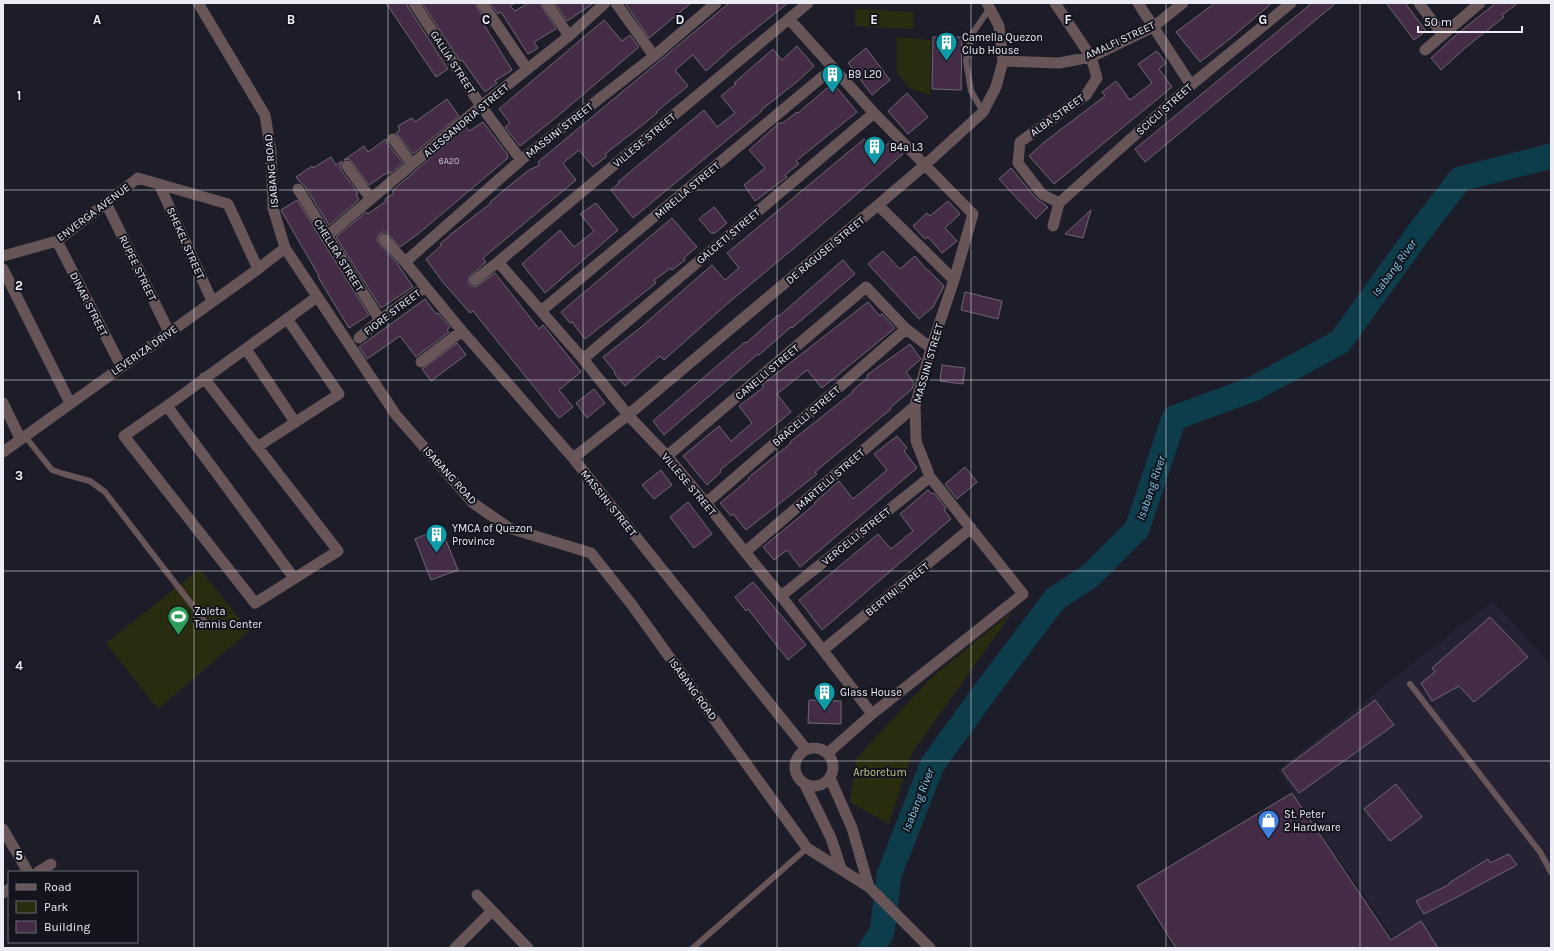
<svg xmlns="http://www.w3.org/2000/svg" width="1554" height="951" font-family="Karla,sans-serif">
  <rect width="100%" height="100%" fill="#1c1d28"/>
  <path fill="#252233" d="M1492 601 1551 664V948H1400L1278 770Z"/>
  <path fill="#2a2c0f" d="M855 9 914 12 913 29 855 26Z
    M897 37 931 40 930 95 909 88 897 72Z
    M200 569 249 631 158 709 106 643Z
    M1014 610 912 753 889 824 850 802 856 759 930 679Z"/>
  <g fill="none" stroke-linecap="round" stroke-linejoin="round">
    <path stroke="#0d3c4b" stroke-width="25" d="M871 948 882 932 889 875 932 765 990 685 1055 599 1090 576 1137 529 1174 418 1253 389 1340 342 1417 235 1460 179 1551 156"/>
  </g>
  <path fill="#442c46" stroke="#716772" d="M386 3H407L408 7 448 69 436 77Z
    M422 3H475L486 21 483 23 512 70 495 81 497 83 485 92 462 60 460 61Z
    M490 3H515L510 6 515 11 528 3H540L556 29 534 42 538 48 528 54 501 12 498 14Z
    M555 3H594L567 21Z
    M625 3H691L649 38Z
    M729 3H788L734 46 706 71 693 55 675 70 688 86 656 112 657 113 640 127 605 154 607 156 593 167 579 150 563 163 576 180 483 258 486 262 469 277V284L472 286 476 287 495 273 539 329 543 325 581 372 559 390 573 407 559 418 473 311 470 313 441 280 426 259 441 246 440 244 450 235 491 203 490 202 509 186 529 170 540 165 538 162Z
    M1215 3H1272L1231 38 1200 62 1176 32Z
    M1312 3H1336L1145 162 1135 149Z
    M1386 3H1405L1426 31 1414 40Z
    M1496 3H1518L1502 15 1504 17 1465 48 1441 70 1431 58 1457 34Z
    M604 20 622 41 630 35 639 47 553 120 520 146 505 127 510 123 499 109Z
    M933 37H962L961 90 932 89Z
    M797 46 814 66 798 81 761 110 762 111 633 218 611 190 619 183 618 182 704 110 717 127 735 113 721 96 736 84 734 83 773 49 782 60Z
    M866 48 890 80 872 95 848 63Z
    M1157 51 1166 63 1159 69 1172 87 1054 184 1029 156 1043 143 1105 96 1102 92 1116 81 1130 100 1152 83 1138 64Z
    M833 83 857 112 796 161 799 164 785 175 787 177 755 201 744 185 765 168 749 150 779 123H783L797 112 798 113Z
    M907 93 928 117 908 134 888 111Z
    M447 99 459 116 413 154 396 133 400 130 398 126 412 118 415 122Z
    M483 122 508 155 507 156 508 158 418 234 400 247 386 232H383L379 234 377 240 379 243 396 262 413 287 381 308 336 237 366 212 368 214 386 201 385 199 393 194V190L466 127 469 131Z
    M386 139 387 143 403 163 390 174V171L369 185 352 162 349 159 344 160 364 146 368 152Z
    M864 139 876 154 891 141 903 154 812 233 727 304 664 360 660 356 625 386 614 373 615 372 603 357 640 328 712 265 725 280 739 268 727 253Z
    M331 157 336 165 342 161 340 166 341 170 358 193 356 194 359 200 329 225 304 185 300 182 296 177 312 166 313 168Z
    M1011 168 1036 198 1048 207 1036 219 999 179Z
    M297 200 369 315 349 328 318 277 319 276 282 212 281 210Z
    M948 201 960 214 945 228 957 241 942 253 928 237 925 239 913 226 927 213 930 216Z
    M596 203 618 230 545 293 522 264 560 230 574 247 594 231 580 214Z
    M714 207 727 223 715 233H711L699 219Z
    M1091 210 1083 238 1065 234Z
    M672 218 697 247 684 258 685 260 672 270 671 268 654 280 656 283 585 339 572 322 570 323 561 312Z
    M883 251 900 269 915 256 927 270H928L944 286 933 307 919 319 868 264Z
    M843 260 855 274 792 328 791 327 759 355 758 354 664 435 653 421 745 342 746 343 778 315 779 316Z
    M965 292 1002 301 998 319 961 310Z
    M425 299 436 314 438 313 450 327 447 330 449 332 416 357 400 336 367 359 359 347Z
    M868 302 880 316 882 314 895 328 822 388 807 370 777 394 791 412 720 470 721 472 707 485 683 456 719 426 731 441 752 423 739 406 764 387 762 385Z
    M457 343 466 355 431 381 422 369Z
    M910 344 921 359 906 372 914 383 912 389 890 408 891 409 828 461 815 472 817 474 746 530 733 514 731 516 720 503 749 479 748 478 791 443 790 442 853 392 852 391 868 377 867 375Z
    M942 365 965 368 963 384 940 381Z
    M594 389 605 403 587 418 576 403Z
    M897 436 907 448 904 451 917 468 800 567 787 550 774 560 763 547 815 504 814 503 839 481 853 499 887 470 874 454Z
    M965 467 977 482 957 499 945 484Z
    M661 470 672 485 654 499 642 485Z
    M928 490 932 494 934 493 946 508 944 510 951 519 822 630 799 600 878 534 891 549 913 531 900 514Z
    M688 502 712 534 694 548 670 517Z
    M441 528 458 570 431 580 415 539Z
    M753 582 806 645 788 660 748 609 746 611 735 597Z
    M1490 617 1528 657 1474 702 1459 686 1432 701 1421 683 1435 672 1432 668Z
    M809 700 841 701V724L808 723Z
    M1375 700 1394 725 1299 793 1282 770Z
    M1396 784 1422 817 1390 841 1364 809Z
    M1292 793 1391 940 1421 921 1438 948H1176L1137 886Z
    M1509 854 1517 865 1457 897 1424 914 1416 901 1450 884 1449 883 1488 859 1490 863Z"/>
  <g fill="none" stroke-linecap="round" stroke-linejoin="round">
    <path stroke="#675558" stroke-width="6" d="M983 112 971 91 966 61 972 34 990 8
      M24 435 52 470 64 474 90 481 105 492 209 627
      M1410 684 1540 852 1551 872
      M693 948 807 848"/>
    <path stroke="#675558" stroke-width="11" d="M198 3 265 115 271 152 273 208 285 248 396 415 473 503 509 528 591 553 632 605 807 848 869 887 930 948
      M414 3 481 106 521 160
      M482 3 527 69
      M547 3 569 36
      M616 3 654 56
      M808 3 498 262 583 359 628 415 667 456 706 503 745 552 781 596 872 714
      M1055 3 1091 57 1097 78 1086 95 1020 142 1018 163 1042 194 1059 203
      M1138 3 1191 85
      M1419 3 1443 35
      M789 19 874 113 973 214 954 280 931 348 915 406 916 441 930 477 1023 594 872 714 828 753
      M1425 50 1480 3
      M1003 61 1059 63 1091 57 1153 27 1183 3
      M393 139 412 164
      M347 166 371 199
      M159 184 212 301
      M298 189 380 320
      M106 203 169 332
      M878 205 954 280
      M1053 226 1059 203 1191 85 1291 3
      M327 236 481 106 569 36 605 3
      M384 239 405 262 462 331 573 458 806 749
      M57 241 121 366
      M3 256 57 241 138 178 228 204 258 269
      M405 262 521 160 654 56 716 3
      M3 269 70 403
      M475 280 498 262
      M541 311 833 68
      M359 338 380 320 425 287
      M246 349 295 422
      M583 359 874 113
      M421 362 462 331
      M204 378 338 551 255 603 124 436 167 406 317 297
      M3 403 20 438
      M167 406 294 578
      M257 447 339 394 288 320
      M3 452 258 269 285 248
      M667 456 866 287 906 329 931 348
      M573 458 628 415 878 205 925 165 983 112 996 87 1003 61 999 26 987 3
      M706 503 906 329
      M745 552 915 406
      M781 596 930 477
      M823 650 971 528
      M795 767a19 19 0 1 1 38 0a19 19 0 1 1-38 0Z
      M830 778 852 828 869 887
      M805 785 831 838 841 868
      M3 829 28 872
      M38 872 51 864
      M3 893 9 889
      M477 895 528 948
      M455 948 492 911"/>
  </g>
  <path fill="none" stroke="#ebecf4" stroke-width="1" stroke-opacity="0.55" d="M194 3V948M388 3V948M583 3V948M777 3V948M971 3V948M1166 3V948M1360 3V948M3 190H1551M3 380H1551M3 571H1551M3 761H1551"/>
  <defs>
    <symbol id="building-pin" viewBox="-11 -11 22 30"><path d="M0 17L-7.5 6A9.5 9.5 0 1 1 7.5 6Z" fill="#0f9aa8" stroke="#13141e"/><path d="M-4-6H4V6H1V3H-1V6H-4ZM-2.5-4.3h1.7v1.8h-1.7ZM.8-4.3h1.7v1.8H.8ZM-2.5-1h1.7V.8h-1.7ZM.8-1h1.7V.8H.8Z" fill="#fff"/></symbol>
    <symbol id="stadium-pin" viewBox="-11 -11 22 30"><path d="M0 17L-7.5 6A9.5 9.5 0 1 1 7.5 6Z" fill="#2e9e5b" stroke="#13141e"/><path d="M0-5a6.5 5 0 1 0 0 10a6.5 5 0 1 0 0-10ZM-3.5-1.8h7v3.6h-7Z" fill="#fff"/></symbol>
    <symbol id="shop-pin" viewBox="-11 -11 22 30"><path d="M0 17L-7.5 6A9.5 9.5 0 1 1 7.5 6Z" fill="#3f7fe0" stroke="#13141e"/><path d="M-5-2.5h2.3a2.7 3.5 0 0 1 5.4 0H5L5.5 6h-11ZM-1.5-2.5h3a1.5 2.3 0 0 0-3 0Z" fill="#fff"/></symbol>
  </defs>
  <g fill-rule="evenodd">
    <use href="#building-pin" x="934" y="30" width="25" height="34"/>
    <use href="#building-pin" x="820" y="62" width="25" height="34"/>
    <use href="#building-pin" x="862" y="134" width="25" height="34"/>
    <use href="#building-pin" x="424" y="522" width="25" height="34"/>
    <use href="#stadium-pin" x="166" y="604" width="25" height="34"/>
    <use href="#building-pin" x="812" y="680" width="25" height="34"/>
    <use href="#shop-pin" x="1256" y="808" width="25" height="34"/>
  </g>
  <g text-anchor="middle" stroke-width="4" stroke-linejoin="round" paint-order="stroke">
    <g font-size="9" fill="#c1bcc8">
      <text x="449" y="164">6A20</text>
    </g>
    <g font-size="11" fill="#ebecf4" stroke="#13141e" text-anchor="start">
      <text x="962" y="41">Camella Quezon<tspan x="962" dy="13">Club House</tspan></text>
      <text x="848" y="78">B9 L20</text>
      <text x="890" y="151">B4a L3</text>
      <text x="452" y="532">YMCA of Quezon<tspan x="452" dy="13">Province</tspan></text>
      <text x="194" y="615">Zoleta<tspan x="194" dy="13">Tennis Center</tspan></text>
      <text x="840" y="696">Glass House</text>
      <text x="1284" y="818">St. Peter<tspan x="1284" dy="13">2 Hardware</tspan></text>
    </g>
    <g font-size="11" fill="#ebecf4" stroke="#13141e">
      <text transform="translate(1120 40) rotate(-25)" y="4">AMALFI STREET</text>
      <text transform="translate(453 62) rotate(57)" y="4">GALLIA STREET</text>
      <text transform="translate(1164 109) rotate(-42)" y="4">SCICLI STREET</text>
      <text transform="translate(1057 115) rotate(-36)" y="4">ALBA STREET</text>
      <text transform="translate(466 120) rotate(-40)" y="4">ALESSANDRIA STREET</text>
      <text transform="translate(559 130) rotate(-38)" y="4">MASSINI STREET</text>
      <text transform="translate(644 140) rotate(-40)" y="4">VILLESE STREET</text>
      <text transform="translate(271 171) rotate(-95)" y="4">ISABANG ROAD</text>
      <text transform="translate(687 190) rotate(-40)" y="4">MIRELLA STREET</text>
      <text transform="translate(93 212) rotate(-37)" y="4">ENVERGA AVENUE</text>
      <text transform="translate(728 236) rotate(-40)" y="4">GALCETI STREET</text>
      <text transform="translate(186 243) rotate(66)" y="4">SHEKEL STREET</text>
      <text transform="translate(825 250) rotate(-40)" y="4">DE RAGUSEI STREET</text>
      <text transform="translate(339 255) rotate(58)" y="4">CHELLRA STREET</text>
      <text transform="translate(138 268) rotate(64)" y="4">RUPEE STREET</text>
      <text transform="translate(89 304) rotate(63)" y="4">DINAR STREET</text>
      <text transform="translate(392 312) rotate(-37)" y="4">FIORE STREET</text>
      <text transform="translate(144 350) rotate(-35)" y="4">LEVERIZA DRIVE</text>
      <text transform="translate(928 363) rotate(-74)" y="4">MASSINI STREET</text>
      <text transform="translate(767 372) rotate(-40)" y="4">CANELLI STREET</text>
      <text transform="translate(806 416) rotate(-41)" y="4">BRACELLI STREET</text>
      <text transform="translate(450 475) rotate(48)" y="4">ISABANG ROAD</text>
      <text transform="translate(830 479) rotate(-41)" y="4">MARTELLI STREET</text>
      <text transform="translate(689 484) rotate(50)" y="4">VILLESE STREET</text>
      <text transform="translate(609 503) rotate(51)" y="4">MASSINI STREET</text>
      <text transform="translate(856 536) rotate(-39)" y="4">VERCELLI STREET</text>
      <text transform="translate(897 589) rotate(-39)" y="4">BERTINI STREET</text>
      <text transform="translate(693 689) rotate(54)" y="4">ISABANG ROAD</text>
    </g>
    <g font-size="11" fill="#c1c786" stroke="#13141e">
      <text x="880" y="776">Arboretum</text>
    </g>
    <g font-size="12" font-style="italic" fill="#80cbe8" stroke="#13141e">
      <text transform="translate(1394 268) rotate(-54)" y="4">Isabang River</text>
      <text transform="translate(1151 488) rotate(-71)" y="4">Isabang River</text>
      <text transform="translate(918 800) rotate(-68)" y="4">Isabang River</text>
    </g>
  </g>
  <g font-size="13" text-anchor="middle" font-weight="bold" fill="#ebecf4" stroke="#13141e" stroke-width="4" stroke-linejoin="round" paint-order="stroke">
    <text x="97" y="24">A</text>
    <text x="291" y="24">B</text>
    <text x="486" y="24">C</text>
    <text x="680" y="24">D</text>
    <text x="874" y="24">E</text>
    <text x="1068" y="24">F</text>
    <text x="1263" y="24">G</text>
    <text x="19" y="100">1</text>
    <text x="19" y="290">2</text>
    <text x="19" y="480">3</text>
    <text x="19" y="670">4</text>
    <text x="19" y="860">5</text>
  </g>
  <rect width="1554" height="951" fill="none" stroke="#ebecf4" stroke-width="8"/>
  <rect x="8" y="871" width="130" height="72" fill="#13141e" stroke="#696a74"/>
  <rect x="16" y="884" width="20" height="6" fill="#675558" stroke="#696a74"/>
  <text x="44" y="891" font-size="12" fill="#ebecf4">Road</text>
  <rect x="16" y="901" width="20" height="12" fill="#2a2c0f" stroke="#696a74"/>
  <text x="44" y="911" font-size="12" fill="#ebecf4">Park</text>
  <rect x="16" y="921" width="20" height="12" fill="#442c46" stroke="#696a74"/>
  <text x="44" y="931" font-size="12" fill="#ebecf4">Building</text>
  <path d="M1418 26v6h104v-6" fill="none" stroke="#ebecf4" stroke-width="2"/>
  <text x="1424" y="26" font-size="12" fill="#ebecf4" stroke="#13141e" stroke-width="3" paint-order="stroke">50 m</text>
</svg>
